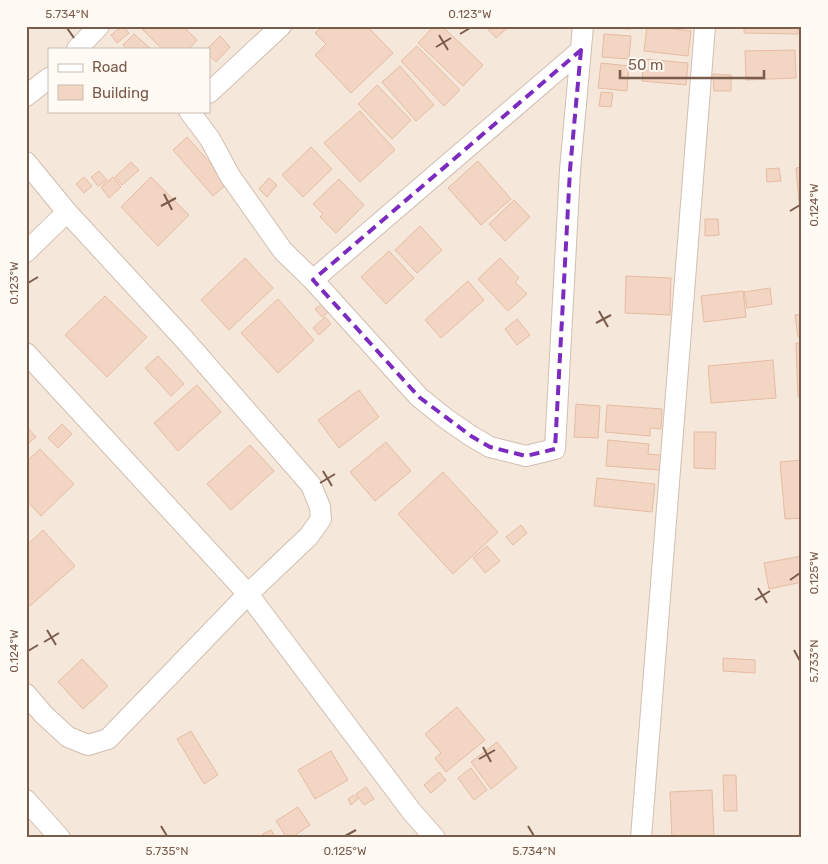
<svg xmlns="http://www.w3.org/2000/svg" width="828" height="864" font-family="Rubik,sans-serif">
  <rect width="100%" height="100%" fill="#fdf6ec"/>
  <path fill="#f5e8da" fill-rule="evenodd" d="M26 26H802V838H26ZM49 49H209V111H49Z"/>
  <path fill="#f3d5c3" stroke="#e6bba3" d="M122 26H123L129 33 117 43 111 35Z
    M139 26H183L197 40 189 49H162Z
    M323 26H367L393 53 351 93 315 55 326 44 315 33Z
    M434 26H442L483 65 463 86 418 43Z
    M485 26H510L496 38Z
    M603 26H630V29L603 27Z
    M647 26 691 31 688 56 644 51Z
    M744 26H798V34L744 33Z
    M134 34 151 49H127L123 45Z
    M604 34 631 36 629 59 602 57Z
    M220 36 230 47 216 62 209 55V49H207Z
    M417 46 460 90 444 106 401 61Z
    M795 50 796 78 746 80 745 51Z
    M644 59 688 63 686 85 642 81Z
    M601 63 629 66 627 91 598 88Z
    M400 66 434 105 416 121 382 82Z
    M713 74 731 75V91H714Z
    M377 85 411 120 392 139 358 104Z
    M601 92 613 93 611 107 599 106Z
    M360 111 395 150 360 182 324 143Z
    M187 137 228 183 213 196 173 150Z
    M311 147 332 169 303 197 282 175Z
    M478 161 511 199 481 225 448 188Z
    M131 162 139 170 122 185 115 177Z
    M802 167V225H801L796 168Z
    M779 168 781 181 767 182 766 169Z
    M99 171 107 180 98 186 91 177Z
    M84 177 92 186 84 193 76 184Z
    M113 177 121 187 109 198 101 187Z
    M151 177 189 215 158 246 121 207Z
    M269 178 277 185 267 197 259 189Z
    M339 179 364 205 336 233 320 217 323 214 313 204Z
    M514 200 530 217 505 241 489 224Z
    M705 219H718L719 235 705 236Z
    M420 226 442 250 417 273 395 250Z
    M389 251 414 278 386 304 361 277Z
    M245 258 273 288 229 330 201 300Z
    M500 258 519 278 515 282 527 294 508 311 478 279Z
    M626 276 671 278 670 315 625 313Z
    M468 281 484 300 441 338 425 320Z
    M770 288 772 304 747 308 744 292Z
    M743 291 746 317 704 322 701 296Z
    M105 296 147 337 107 377 65 335Z
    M278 299 314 340 278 373 241 333Z
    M325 301 332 309 322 317 315 309Z
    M802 314V337H798L795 315Z
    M325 317 331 324 319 335 313 328Z
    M517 319 530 335 517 345 505 329Z
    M796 343H802V397H798Z
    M158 356 184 384 171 396 145 368Z
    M773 360 776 398 711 403 708 366Z
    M197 385 221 412 178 451 154 423Z
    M359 390 379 417 339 448 318 420Z
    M576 404 600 406 598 438 574 437Z
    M607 405 662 409 661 429 650 428V436L605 432Z
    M62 424 72 434 58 448 48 438Z
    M26 426 36 437 26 445Z
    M694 432H716L715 469 694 468Z
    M608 440 649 444 648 454 661 455 660 470 606 466Z
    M386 442 411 471 375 501 350 472Z
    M250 445 274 471 231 510 207 484Z
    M40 449 74 484 41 516 26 500V462Z
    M802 460V518L785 519 780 462Z
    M443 472 498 532 453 574 398 514Z
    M597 478 655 484 652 512 594 506Z
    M521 525 527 533 513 545 506 537Z
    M43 530 75 566 30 606 26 602V546Z
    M487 546 500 561 485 573 473 558Z
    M802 556V582L769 589 764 563Z
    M723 658 755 660V673L723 671Z
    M82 659 108 686 83 709 58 682Z
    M457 707 485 740 446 772 435 758 441 753 425 734Z
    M191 731 218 775 204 784 177 739Z
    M497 742 517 768 491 789 471 762Z
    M331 751 348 780 315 799 298 770Z
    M471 768 487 790 474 800 458 778Z
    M439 772 446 780 431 793 424 785Z
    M723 775H736L737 811H724Z
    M366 787 374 799 364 805 356 794Z
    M712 790 714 836 672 838 670 792Z
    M354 795 358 799 351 805 348 799Z
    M298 807 310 825 291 838H287L276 821Z
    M271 830 276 838H265L263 834Z"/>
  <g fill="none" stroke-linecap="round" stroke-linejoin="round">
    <defs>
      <path id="minor" d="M77 49 99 26
        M209 93 281 26
        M26 96 49 78
        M189 111 210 139 230 176 283 251 313 280 419 397 445 418 471 436 490 447 526 456 555 449 570 170 583 26
        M26 162 67 212 184 339 311 485 320 507 321 519 309 536 248 594 412 812 435 838
        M26 252 67 212
        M313 280 581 50
        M26 353 248 594 108 739 88 745 68 737 44 715 26 694
        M26 800 60 838
        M641 838 705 26"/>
    </defs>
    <use href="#minor" stroke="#d1beb0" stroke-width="22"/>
    <use href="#minor" stroke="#fff" stroke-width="20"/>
  </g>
  <path fill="none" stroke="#7b2cbf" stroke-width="4" stroke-dasharray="10 6" stroke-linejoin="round" d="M581 50 570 170 555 449 526 456 490 447 471 436 419 397 313 280Z"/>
  <path fill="none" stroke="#7a5c4d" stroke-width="2" d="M67 28 74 38M460 34 470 28M439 35 448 50M436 47 451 38M164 194 172 210M161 206 176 198M790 211 800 205M28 283 38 277M599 311 608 327M596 323 611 315M323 471 332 486M320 483 335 474M790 580 800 573M758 588 767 603M755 600 770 591M47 630 56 645M44 642 59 633M794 650 800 661M28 651 38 645M483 747 491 762M479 759 495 750M161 826 167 836M528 826 534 836M345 836 356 830"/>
  <rect width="828" height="864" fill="none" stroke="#fffaf3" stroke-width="55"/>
  <rect x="48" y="48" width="162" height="65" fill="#fffaf3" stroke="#cabbb1"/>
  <rect x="58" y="64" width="25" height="8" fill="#ffffff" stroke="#cabbb1"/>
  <text x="92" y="72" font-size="15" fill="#7a5c4d">Road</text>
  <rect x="58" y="85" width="25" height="15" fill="#f3d5c3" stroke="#cabbb1"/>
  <text x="92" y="98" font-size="15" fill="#7a5c4d">Building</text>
  <path d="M620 70v8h144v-8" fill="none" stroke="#7a5c4d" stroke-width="2.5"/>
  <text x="628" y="70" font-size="15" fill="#7a5c4d" stroke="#fffaf3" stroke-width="4" paint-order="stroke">50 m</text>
  <rect x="28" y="28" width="772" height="808" fill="none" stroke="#7a5c4d" stroke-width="2"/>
  <g font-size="12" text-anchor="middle" fill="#7a5c4d">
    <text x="67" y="18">5.734°N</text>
    <text x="470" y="18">0.123°W</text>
    <text transform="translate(814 205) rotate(-90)" y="4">0.124°W</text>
    <text transform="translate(14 283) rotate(-90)" y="4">0.123°W</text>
    <text transform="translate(814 573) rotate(-90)" y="4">0.125°W</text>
    <text transform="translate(14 651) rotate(-90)" y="4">0.124°W</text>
    <text transform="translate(814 661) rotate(-90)" y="4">5.733°N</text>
    <text x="167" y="855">5.735°N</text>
    <text x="345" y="855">0.125°W</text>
    <text x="534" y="855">5.734°N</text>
  </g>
</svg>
